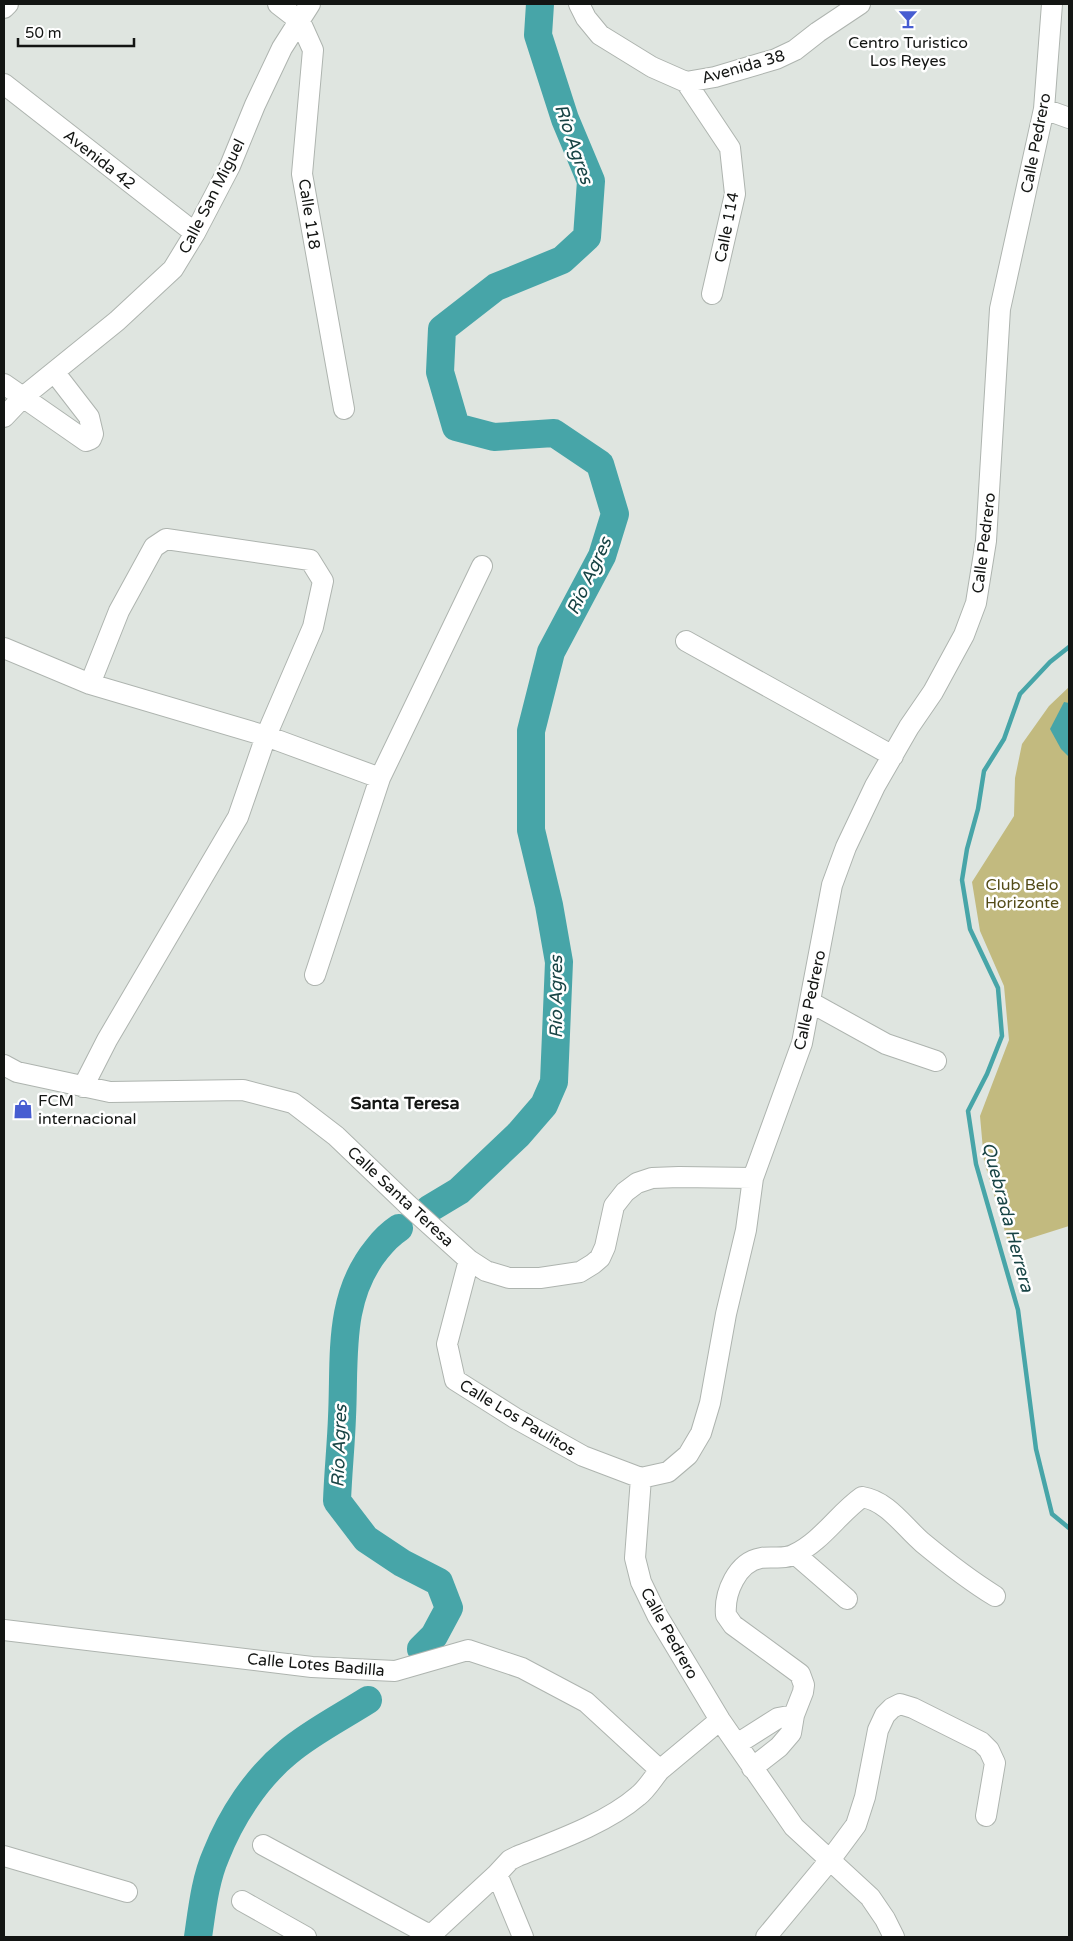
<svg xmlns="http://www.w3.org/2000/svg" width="1073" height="1941" font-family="'Varela Round',sans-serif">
  <rect width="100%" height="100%" fill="#dfe5e0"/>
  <path fill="#c2ba7f" d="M1069 687V1226L1009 1245 984 1161 980 1116 1009 1040 1004 986 980 931 972 882 1014 816 1015 778 1022 744 1049 706Z"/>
  <path fill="#47a5a8" d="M1064 702 1069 703V757L1061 749 1050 729Z"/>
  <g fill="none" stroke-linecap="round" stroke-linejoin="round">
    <path stroke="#47a5a8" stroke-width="4.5" d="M1069 647 1050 662 1020 694 1004 739 984 771 978 809 967 849 962 880 970 929 998 988 1002 1036 987 1074 968 1111 976 1164 1018 1310 1036 1449 1052 1514 1069 1528"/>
    <path stroke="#47a5a8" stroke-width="28" d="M429 1209 459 1191 518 1135 544 1105 554 1082 559 962 549 905 531 830V731L551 652 602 556 615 514 600 464 554 433 494 437 456 427 440 372 442 329 496 287 562 260 587 237 591 181 565 119 538 35 540 4
      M399 1228C390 1234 384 1240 377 1249 337 1298 345 1358 342 1417 341 1445 338 1473 337 1501L366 1539 402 1563 439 1582 449 1608 434 1636 421 1649
      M198 1937C202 1910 205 1880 216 1855 231 1817 256 1778 288 1752 310 1733 343 1716 368 1700"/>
    <defs>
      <path id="minor" d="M278 4 300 21 313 50 302 174 344 409
        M579 4 586 18 600 35 652 67 686 82 715 77 776 59 795 50 818 32 860 4
        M4 8 8 4
        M686 82 730 148 735 194 712 294
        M4 84 195 233
        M1044 109 1069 118
        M4 384 86 441 91 439 93 434 89 417 55 373
        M4 417 23 397 117 321 173 269 195 233 230 166 255 105 282 48 310 4
        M686 641 893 756
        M4 648 90 684 266 736 380 778
        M315 975 380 778 482 566
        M810 1002 886 1044 936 1061
        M4 1065 17 1072 110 1092 243 1090 293 1103 336 1136 408 1205 469 1260 486 1271 509 1278H540L580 1272 593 1264 600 1258 605 1247 614 1206 625 1192 637 1183 652 1178 679 1177 753 1178
        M83 1087 107 1040 238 817 266 736 313 627 323 581 310 560 166 539 154 547 119 611 90 684
        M469 1260 447 1344 455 1380 515 1418 583 1456 641 1478
        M641 1478 668 1472 688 1455 701 1433 710 1403 726 1314 746 1230 753 1178 802 1043 832 885 846 847 875 786 909 727 933 692 964 635 976 603 986 541 1000 309 1044 109 1052 4
        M641 1478 635 1558 641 1582 657 1615 720 1720 794 1827 870 1897 885 1919 894 1937
        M795 1554 847 1599
        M4 1630 312 1667 395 1671 468 1650 522 1668 586 1702 660 1770 720 1720
        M737 1744 778 1718 794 1715
        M752 1768 779 1747 791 1733 794 1715 803 1692 804 1685 800 1674 733 1625 726 1615C724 1593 737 1562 761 1558 772 1556 785 1560 795 1554 822 1541 839 1513 862 1497 888 1501 904 1527 923 1543 946 1562 969 1580 995 1596
        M263 1845 424 1932 432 1934 497 1874
        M4 1856 127 1892
        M242 1901 306 1937
        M523 1937 497 1874 510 1860 518 1856C556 1841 607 1823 638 1796 647 1789 653 1778 660 1770
        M766 1937 830 1860 856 1825 865 1797 878 1730 885 1715 892 1708 900 1704 913 1708 981 1742 989 1750 995 1763 986 1816"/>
    </defs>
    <use href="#minor" stroke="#aeb4af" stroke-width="22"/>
    <use href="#minor" stroke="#fff" stroke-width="20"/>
  </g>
  <defs>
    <symbol id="bar-bare" viewBox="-9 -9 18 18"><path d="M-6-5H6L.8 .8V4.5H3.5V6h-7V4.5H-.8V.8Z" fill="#475dd1" stroke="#fff" stroke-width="2.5" paint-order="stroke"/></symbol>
    <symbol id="shop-bare" viewBox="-9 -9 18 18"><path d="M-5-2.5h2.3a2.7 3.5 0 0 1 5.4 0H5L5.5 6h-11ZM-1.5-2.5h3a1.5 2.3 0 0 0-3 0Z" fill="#475dd1" stroke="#fff" stroke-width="2.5" paint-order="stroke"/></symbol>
  </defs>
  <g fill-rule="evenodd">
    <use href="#bar-bare" x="894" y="5" width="28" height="28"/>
    <use href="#shop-bare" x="9" y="1095" width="28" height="28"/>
  </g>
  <g text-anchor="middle" stroke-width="5" stroke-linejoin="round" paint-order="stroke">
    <g font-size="16" fill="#131513" stroke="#fff">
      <text x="908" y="48">Centro Turistico<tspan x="908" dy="18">Los Reyes</tspan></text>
      <text x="38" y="1106" text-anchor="start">FCM<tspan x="38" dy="18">internacional</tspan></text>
    </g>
    <g font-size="16" fill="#131513" stroke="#fff">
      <text transform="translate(743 66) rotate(-16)" y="6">Avenida 38</text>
      <text transform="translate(1035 143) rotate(-79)" y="6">Calle Pedrero</text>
      <text transform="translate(100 159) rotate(38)" y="6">Avenida 42</text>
      <text transform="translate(211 196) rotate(-63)" y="6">Calle San Miguel</text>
      <text transform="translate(310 214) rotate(81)" y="6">Calle 118</text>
      <text transform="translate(726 227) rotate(-79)" y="6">Calle 114</text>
      <text transform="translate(983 543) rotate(-83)" y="6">Calle Pedrero</text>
      <text transform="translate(809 1000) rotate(-78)" y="6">Calle Pedrero</text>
      <text transform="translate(401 1196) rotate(43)" y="6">Calle Santa Teresa</text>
      <text transform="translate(518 1417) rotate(31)" y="6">Calle Los Paulitos</text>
      <text transform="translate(670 1633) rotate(61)" y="6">Calle Pedrero</text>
      <text transform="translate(316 1664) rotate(5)" y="6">Calle Lotes Badilla</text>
    </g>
    <g font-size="16" fill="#534b18" stroke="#fff">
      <text x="1022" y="890">Club Belo<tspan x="1022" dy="18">Horizonte</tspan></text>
    </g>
    <g font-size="18" font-style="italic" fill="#184445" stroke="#fff">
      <text transform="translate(574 144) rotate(71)" y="6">Río Agres</text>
      <text transform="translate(589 576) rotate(-65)" y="6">Río Agres</text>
      <text transform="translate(556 997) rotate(-90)" y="6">Río Agres</text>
      <text transform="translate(1008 1217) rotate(75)" y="6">Quebrada Herrera</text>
      <text transform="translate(339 1446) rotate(-88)" y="6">Río Agres</text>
    </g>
    <g font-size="18" font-weight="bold" fill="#131513" stroke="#fff">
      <text x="405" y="1109">Santa Teresa</text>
    </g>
  </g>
  <rect width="1073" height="1941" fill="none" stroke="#131513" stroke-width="10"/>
  <path d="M18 38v8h116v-8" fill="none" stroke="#131513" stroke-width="2.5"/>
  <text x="25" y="38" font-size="15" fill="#131513" stroke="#ffffff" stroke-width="4" paint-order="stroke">50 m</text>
</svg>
